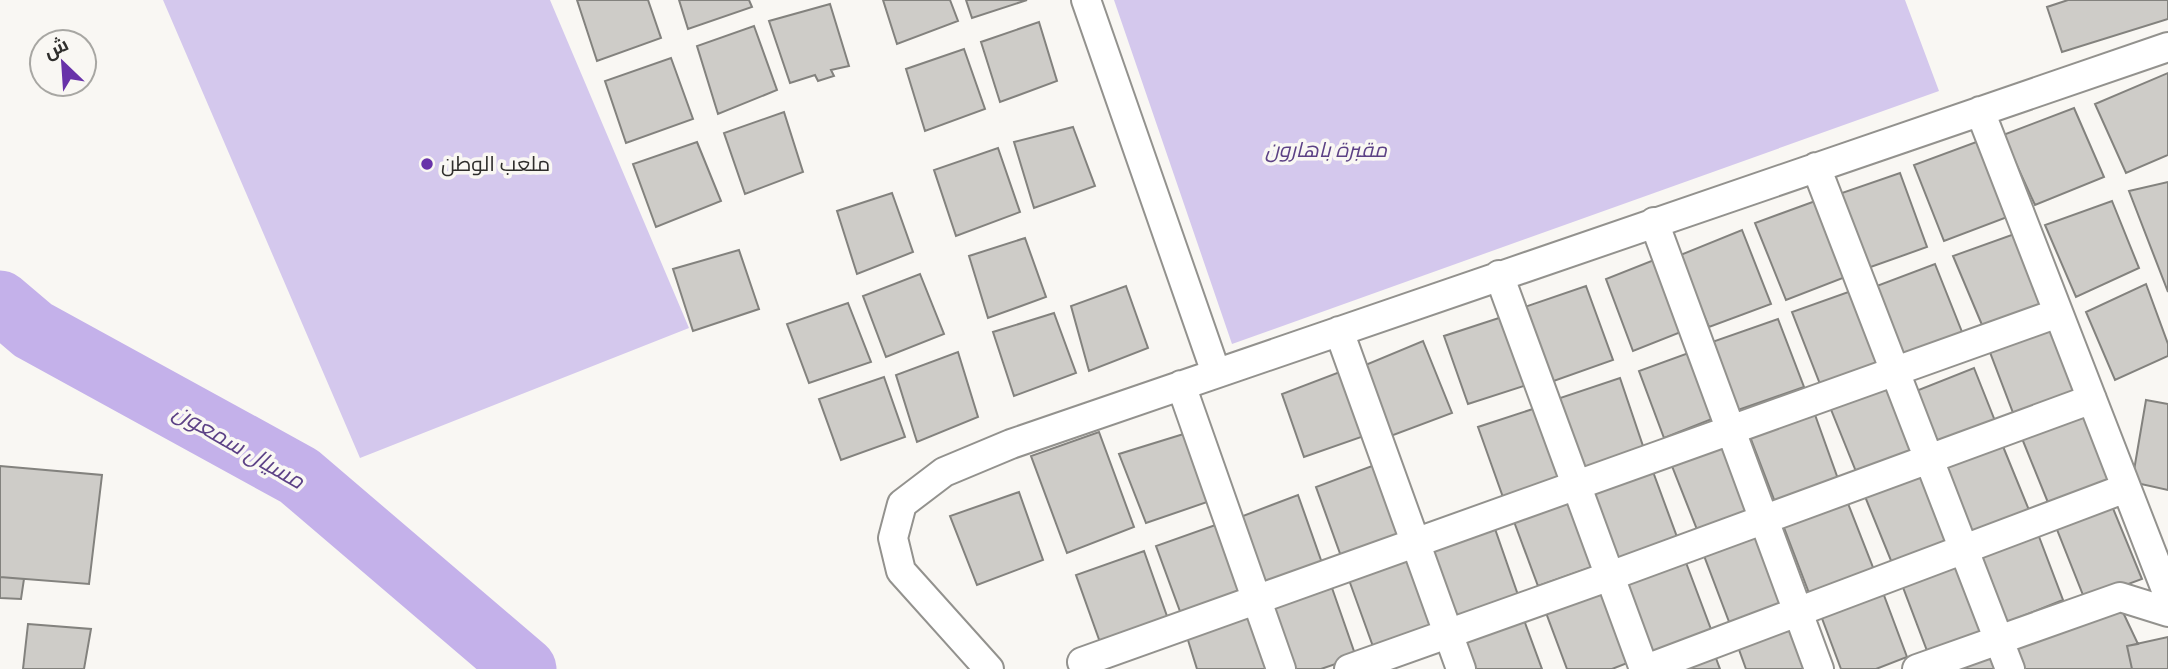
<svg xmlns="http://www.w3.org/2000/svg" width="2168" height="669" font-family="'Source Serif 4',Cairo,serif">
  <rect width="100%" height="100%" fill="#f9f7f3"/>
  <path fill="#d4c8ed" d="M163 0H550L689 328 360 458Z
    M1114 0H1905L1939 91 1232 344Z"/>
  <g fill="none" stroke-linecap="round" stroke-linejoin="round">
    <path stroke="#c4b1ea" stroke-width="63" d="M0 302 33 330 299 476 525 669"/>
  </g>
  <path fill="#ceccc8" stroke="#83827e" stroke-width="2" d="M577 0H648L661 38 597 61Z
    M679 0H749L752 7 688 29Z
    M883 0H950L958 21 897 44Z
    M966 0H1027L972 18Z
    M2068 0H2168V19L2062 52 2047 7Z
    M830 4 849 66 831 70 834 76 818 81 815 75 790 83 769 21Z
    M1039 22 1057 81 1000 102 981 42Z
    M754 26 777 90 718 114 697 46Z
    M964 49 985 109 925 131 906 69Z
    M671 58 693 119 626 143 605 81Z
    M2168 73V155L2126 173 2095 104Z
    M2074 108 2104 177 2035 205 2003 135Z
    M784 112 803 172 745 194 724 133Z
    M1073 127 1095 186 1034 208 1014 142Z
    M1979 141 2010 216 1944 241 1914 165Z
    M697 142 721 201 656 227 633 164Z
    M998 148 1020 212 956 236 934 170Z
    M1900 173 1927 247 1865 269 1836 195Z
    M2168 182V292L2129 191Z
    M892 193 913 252 857 274 837 211Z
    M1818 200 1848 276 1786 300 1755 223Z
    M2112 201 2139 268 2076 297 2045 225Z
    M1742 230 1771 304 1709 327 1678 256Z
    M2020 232 2050 309 1985 332 1953 256Z
    M1025 238 1046 297 988 318 969 256Z
    M739 250 759 309 693 331 673 269Z
    M1659 258 1686 330 1633 351 1606 279Z
    M1935 264 1964 337 1904 361 1874 287Z
    M920 274 944 334 886 357 863 296Z
    M2146 284 2168 344V356L2115 380 2086 312Z
    M1126 286 1148 348 1089 371 1071 306Z
    M1586 286 1613 360 1548 383 1522 308Z
    M1854 290 1882 362 1820 384 1792 312Z
    M848 303 871 362 809 383 787 324Z
    M1054 313 1076 373 1014 396 993 332Z
    M1505 316 1530 384 1468 404 1444 336Z
    M1778 319 1804 387 1738 410 1712 342Z
    M2050 325 2078 397 2015 418 1988 347Z
    M1423 341 1452 413 1388 437 1363 366Z
    M1694 351 1717 417 1664 438 1639 371Z
    M958 352 978 417 917 442 896 375Z
    M1974 368 1995 421 1933 446 1911 393Z
    M1345 370 1367 435 1304 457 1282 394Z
    M884 377 905 437 841 460 819 399Z
    M1620 378 1644 449 1584 472 1557 399Z
    M1888 383 1913 450 1857 474 1830 407Z
    M2146 400 2168 404V490L2132 482Z
    M1539 407 1565 479 1504 500 1478 427Z
    M1814 412 1838 479 1775 502 1749 434Z
    M2083 413 2113 485 2051 510 2021 436Z
    M1099 432 1134 527 1067 553 1031 456Z
    M1190 432 1213 500 1146 523 1119 454Z
    M1725 438 1753 513 1698 532 1670 461Z
    M2002 444 2031 515 1972 539 1944 467Z
    M1380 463 1405 535 1342 559 1316 487Z
    M0 466 102 475 89 584 0 577Z
    M1652 469 1677 537 1616 560 1591 491Z
    M1924 471 1953 545 1894 568 1864 494Z
    M1019 492 1043 560 977 585 950 516Z
    M1298 495 1322 563 1259 588 1235 519Z
    M1571 500 1595 566 1538 586 1513 519Z
    M1847 501 1874 570 1809 593 1783 525Z
    M2112 506 2142 579 2085 600 2056 527Z
    M1221 523 1245 592 1181 614 1156 546Z
    M1494 526 1519 598 1457 620 1430 549Z
    M1761 531 1787 604 1731 627 1703 553Z
    M2038 534 2063 600 2005 623 1979 555Z
    M1144 551 1168 619 1101 645 1076 575Z
    M1413 559 1438 628 1375 652 1349 580Z
    M1685 560 1712 632 1650 654 1624 583Z
    M1959 561 1987 634 1929 656 1901 582Z
    M0 577 24 579 21 599 0 598Z
    M1332 588 1356 657 1321 669H1289L1267 609Z
    M1603 590 1630 662 1612 669H1567L1545 610Z
    M1882 590 1907 657 1876 669H1841L1820 613Z
    M2120 606 2138 644 2127 646 2132 669H2021L2011 643Z
    M1251 616 1270 669H1197L1187 637Z
    M1524 620 1542 669H1475L1465 641Z
    M1794 623 1811 669H1746L1737 644Z
    M28 624 91 629 84 669H23Z
    M2168 637V669H2132L2127 646Z
    M1993 650 2001 669H1945Z
    M1714 653 1720 669H1674Z"/>
  <g fill="none" stroke-linecap="round" stroke-linejoin="round">
    <defs>
      <path id="minor" d="M1086 0 1216 373
        M1980 111 2168 595
        M1816 167 2010 669
        M1654 222 1819 669
        M1499 275 1644 669
        M1339 331 1461 669
        M1181 385 1281 669
        M1082 662 2058 313
        M989 669 901 571 893 538 902 504 944 472 1011 444 2168 47
        M1349 669 1610 576 2092 399
        M1646 669 2126 488
        M1917 669 2120 597 2168 612"/>
    </defs>
    <use href="#minor" stroke="#93928e" stroke-width="32"/>
    <use href="#minor" stroke="#fff" stroke-width="28"/>
  </g>
  <circle fill="#6832a9" stroke="#f9f7f3" stroke-width="2.5" cx="427" cy="164" r="7"/>
  <g text-anchor="middle" stroke-width="7" stroke-linejoin="round" paint-order="stroke">
    <g font-size="21" font-style="italic" fill="#5c4185" stroke="#f9f7f3">
      <text x="1326" y="157">مقبرة باهارون</text>
    </g>
    <g font-size="21" fill="#2f2e2c" stroke="#f9f7f3" text-anchor="start">
      <text x="441" y="171">ملعب الوطن</text>
    </g>
    <g font-size="23" font-style="italic" fill="#5c4186" stroke="#f9f7f3">
      <text transform="translate(239 446) rotate(30)" y="8">مسيال سمعون</text>
    </g>
  </g>
  <g transform="translate(63 63) rotate(335)"><circle r="33" fill="#f9f7f3" stroke="#a8a7a3" stroke-width="2"/>
  <path d="M0-5L12 26L0 18L-12 26Z" fill="#6832a9"/>
  <text y="-10" font-size="19" font-weight="bold" text-anchor="middle" fill="#2f2e2c">ش</text>
  </g>
</svg>
